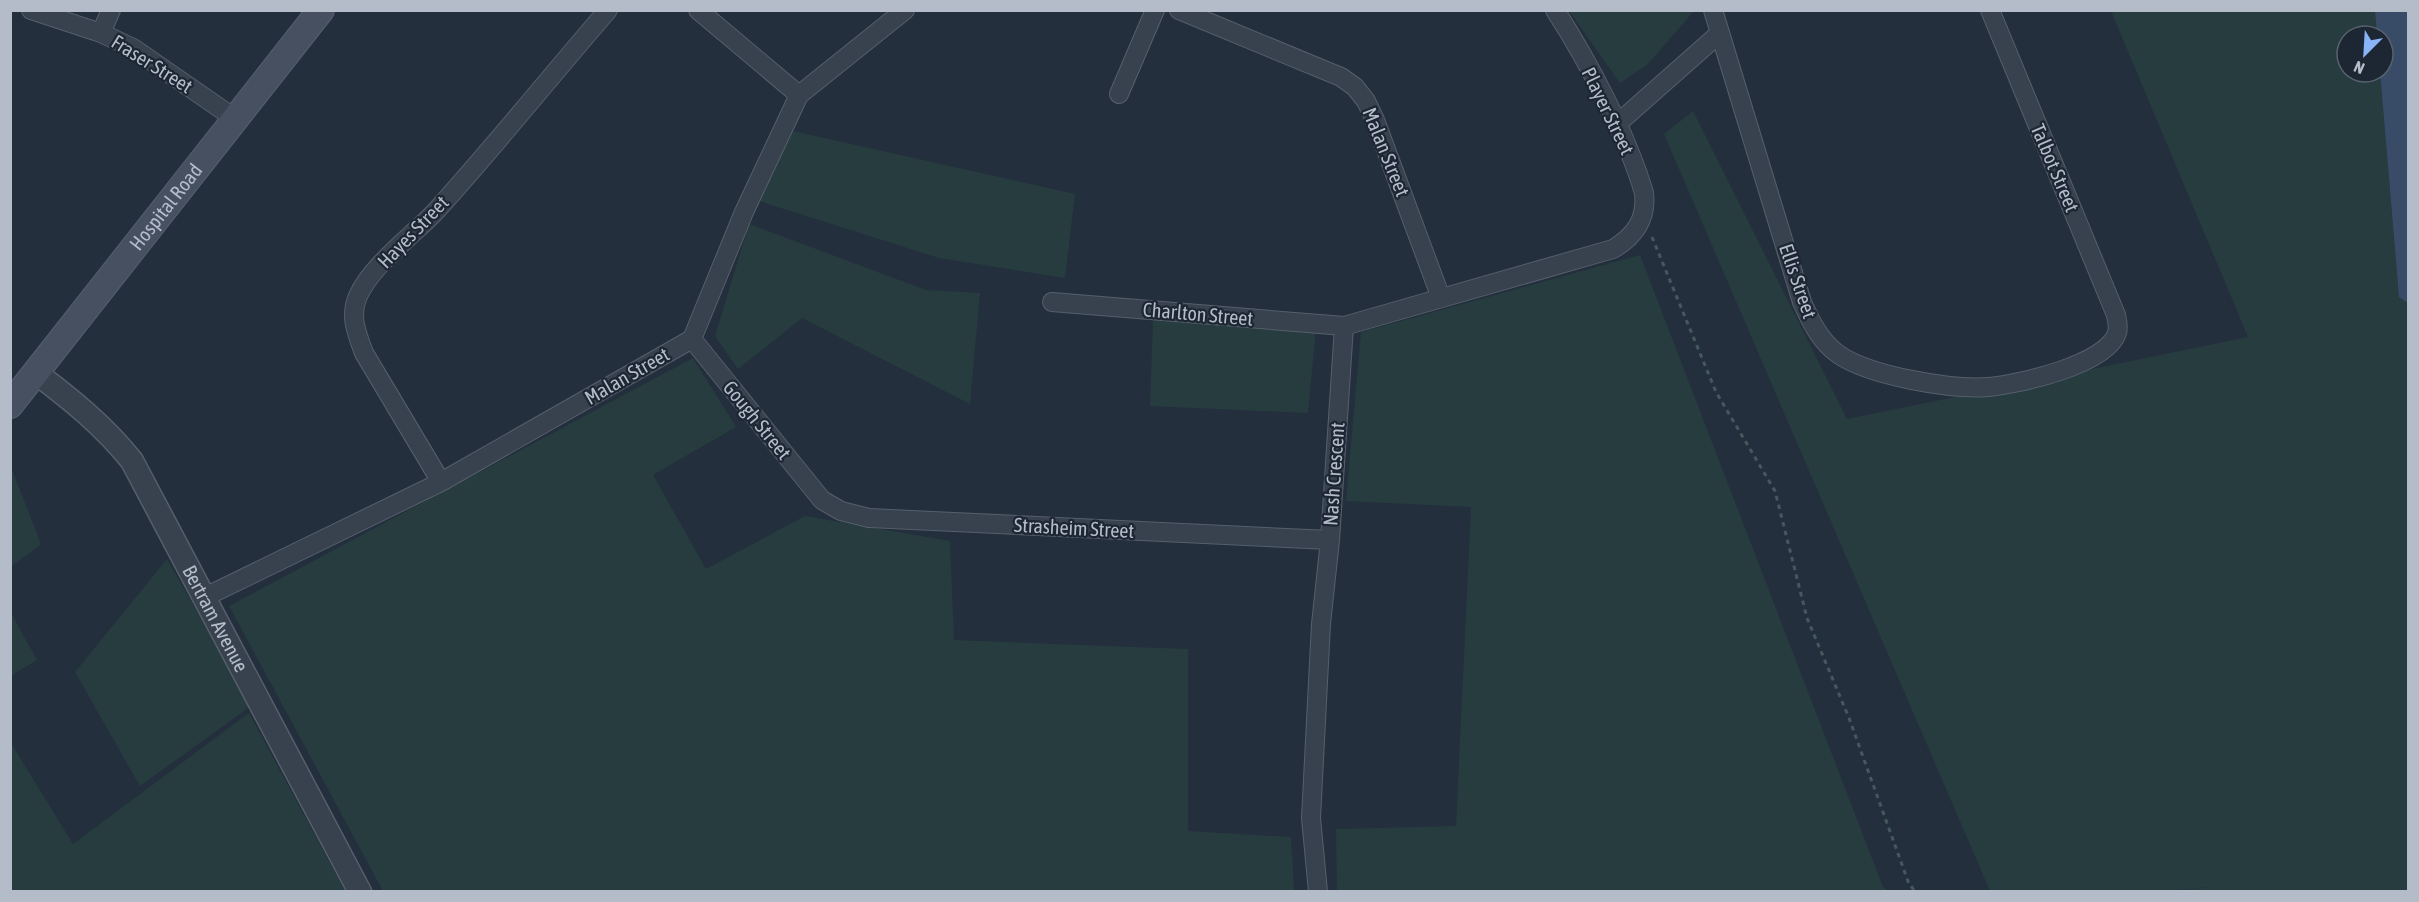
<svg xmlns="http://www.w3.org/2000/svg" width="2419" height="902" font-family="'Asap Condensed',sans-serif">
  <rect width="100%" height="100%" fill="#242f3e"/>
  <path fill="#263c3f" d="M1569 11H1694L1648 64 1620 83Z
    M2111 11H2375L2377 36H2347V72H2380L2399 297 2408 303V891H2172L2219 886 2158 892 1990 891 1664 134 1693 111 1847 419 2248 337Z
    M793 131 1075 194 1065 278 939 258 759 201Z
    M749 224 926 290 980 293 970 404 802 318 738 369 715 336Z
    M1640 255 1883 887 1888 891H1337L1336 829 1456 826 1471 507 1346 501 1361 332Z
    M1153 320 1316 328 1308 413 1150 406Z
    M693 358 736 427 653 475 706 569 805 516 950 541 954 640 1188 649V831L1291 837 1294 891H383L229 606Z
    M11 467 41 544 11 567H10Z
    M167 559 251 706 140 786 75 672Z
    M11 613 37 660 11 676H10Z
    M249 713 345 891H11V743L73 844Z"/>
  <path fill="#394c67" d="M2375 11H2408V303L2399 297 2380 72H2383V36H2377Z"/>
  <g fill="none" stroke-linecap="round" stroke-linejoin="round">
    <defs>
      <path id="minor" d="M31 10 101 33 133 48 234 118
        M698 10 799 95
        M1179 10 1341 77 1355 87 1366 101 1375 120 1441 298
        M1713 10 1802 302C1811 322 1820 341 1838 354 1869 376 1952 390 1989 387 2019 384 2106 365 2117 333 2119 327 2117 321 2116 315L1990 10
        M101 33 111 10
        M1119 94 1155 10
        M1617 124 1720 33
        M1052 302 1344 326 1613 249C1635 236 1647 219 1644 193 1627 135 1588 61 1555 10
        M692 339 822 500 841 511 869 518 1330 540
        M441 482 364 353C357 334 349 316 358 296 371 266 412 236 435 212 494 147 550 77 608 10
        M205 597 441 482 692 339 744 212 799 95 905 10
        M1318 892 1311 818 1321 624 1330 540 1344 326"/>
      <g id="tertiary">
        <path id="s1" d="M36 373C72 400 104 426 132 461L360 892"/>
      </g>
      <g id="secondary">
        <path id="s2" d="M10 405 321 10"/>
      </g>
    </defs>
    <use href="#minor" stroke="#565f6c" stroke-width="20"/>
    <use href="#tertiary" stroke="#565f6c" stroke-width="25"/>
    <use href="#secondary" stroke="#565f6c" stroke-width="28"/>
    <path stroke="#44595c" stroke-width="3" stroke-dasharray="4.5 4.5" stroke-linecap="butt" d="M1652 237 1716 392 1775 491 1807 618 1849 718 1909 884 1916 892"/>
    <use href="#minor" stroke="#38414e" stroke-width="18"/>
    <use href="#tertiary" stroke="#38414e" stroke-width="22"/>
    <use href="#secondary" stroke="#465061" stroke-width="26"/>
  </g>
  <g text-anchor="middle" stroke-width="4.5" stroke-linejoin="round" paint-order="stroke">
    <g font-size="20" fill="#b4bcc9" stroke="#1d2633">
      <text transform="translate(152 64) rotate(32)" y="7">Fraser Street</text>
      <text transform="translate(1608 111) rotate(64)" y="7">Player Street</text>
      <text transform="translate(1386 152) rotate(68)" y="7">Malan Street</text>
      <text transform="translate(2055 168) rotate(67)" y="7">Talbot Street</text>
      <text dy="7" stroke="none"><textPath href="#s2" startOffset="252">Hospital Road</textPath></text>
      <text transform="translate(413 232) rotate(-46)" y="7">Hayes Street</text>
      <text transform="translate(1798 281) rotate(71)" y="7">Ellis Street</text>
      <text transform="translate(1198 314) rotate(5)" y="7">Charlton Street</text>
      <text transform="translate(627 376) rotate(-30)" y="7">Malan Street</text>
      <text transform="translate(757 420) rotate(51)" y="7">Gough Street</text>
      <text transform="translate(1334 474) rotate(-86)" y="7">Nash Crescent</text>
      <text transform="translate(1074 528) rotate(3)" y="7">Strasheim Street</text>
      <text dy="7" stroke="none"><textPath href="#s1" startOffset="309">Bertram Avenue</textPath></text>
    </g>
  </g>
  <rect width="2419" height="902" fill="none" stroke="#b4bcc9" stroke-width="24"/>
  <g transform="translate(2365 54) rotate(204)"><circle r="28" fill="#1d2633" stroke="#59626f" stroke-width="1.5"/>
  <path d="M0-4.5L10 22L0 15L-10 22Z" fill="#8ab4f8"/>
  <text y="-9" font-size="16" font-weight="bold" text-anchor="middle" fill="#b4bcc9">N</text>
  </g>
</svg>
